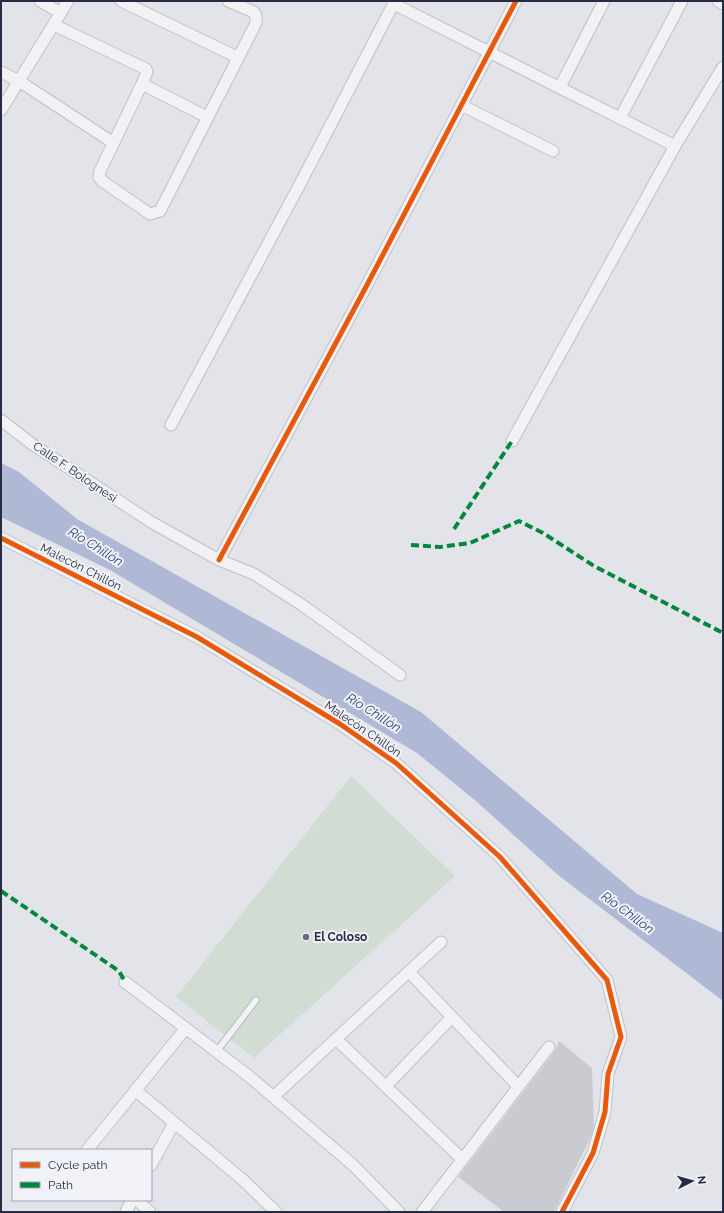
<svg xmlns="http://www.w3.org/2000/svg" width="724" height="1213" font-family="Raleway,sans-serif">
  <rect width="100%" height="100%" fill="#e3e4e9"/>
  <path fill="#d1dcd3" d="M351 776 455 876 254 1058 176 997Z"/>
  <path fill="#afb9d5" d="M1 463 19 472 77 519 421 712 637 894 723 933V1001L558 875 476 801 417 753 110 570 1 517Z"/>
  <path fill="#cacbd1" d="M559 1041 592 1068 594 1126 590 1139 554 1212H504L458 1177 555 1051Z"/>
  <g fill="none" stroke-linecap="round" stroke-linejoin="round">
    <defs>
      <path id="service" d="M217 1051 256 1000"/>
      <path id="minor" d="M40 1 61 13
        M121 1 237 57
        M718 1 723 4
        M394 4 675 146
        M54 25 146 69 147 72 142 84 100 171 99 177 102 181 150 214 160 211 256 23V16L254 12 228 1
        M1 72 19 81 112 142
        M142 84 207 117
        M560 87 604 1
        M461 105 553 151
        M1 110 68 1
        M620 118 682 1
        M1 420 32 444 151 522 219 560 254 574 302 605 400 675
        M171 425 300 184 395 1
        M512 441 675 146 723 67
        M1 538 197 637 340 724 396 763 500 857 607 980 621 1037 608 1074 605 1112 593 1153 562 1212
        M219 560 367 285 516 1
        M409 972 518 1086
        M125 982 250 1077 353 1165 399 1212
        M336 1039 462 1159
        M386 1086 452 1017
        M135 1090 243 1180 276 1212
        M273 1097 441 942
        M87 1150 186 1028
        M151 1165 174 1123
        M137 1200 150 1212
        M126 1212 132 1200
        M422 1212 549 1047"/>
    </defs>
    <use href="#service" stroke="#c0c1c7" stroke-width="8"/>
    <use href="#minor" stroke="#c0c1c7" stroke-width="13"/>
    <use href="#service" stroke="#f2f2f5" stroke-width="5.5"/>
    <use href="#minor" stroke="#f2f2f5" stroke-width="11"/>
    <path stroke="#00873e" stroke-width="4" stroke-dasharray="8 4" stroke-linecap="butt" d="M454 529 512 441
      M411 545 440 547 470 543 519 521 543 533 594 566 723 633
      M1 891 119 971 125 982"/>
    <defs>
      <path id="cycleway" d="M1 538 197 637 340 724 396 763 500 857 607 980 621 1037 608 1074 605 1112 593 1153 562 1212
        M219 560 367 285 516 1"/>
    </defs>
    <use href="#cycleway" stroke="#f1f2f8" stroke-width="8"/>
    <use href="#cycleway" stroke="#e8590c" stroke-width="5"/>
  </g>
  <circle fill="#696c7e" stroke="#f1f2f8" stroke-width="1.5" cx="306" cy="937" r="4"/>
  <g text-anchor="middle" stroke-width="4" stroke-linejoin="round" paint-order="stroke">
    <g font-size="12" fill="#282b44" stroke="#f1f2f8">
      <text transform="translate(75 472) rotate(34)" y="4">Calle F. Bolognesi</text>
      <text transform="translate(81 567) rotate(27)" y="4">Malecón Chillón</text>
      <text transform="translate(363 729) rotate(34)" y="4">Malecón Chillón</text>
    </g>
    <g font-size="12" font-weight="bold" fill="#282b44" stroke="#f1f2f8" text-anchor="start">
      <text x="314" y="941">El Coloso</text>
    </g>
    <g font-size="13" font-style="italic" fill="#2e3f7b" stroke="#f1f2f8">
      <text transform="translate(96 546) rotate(32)" y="5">Río Chillón</text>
      <text transform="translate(374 712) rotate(32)" y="5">Río Chillón</text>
      <text transform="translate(628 912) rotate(36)" y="5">Río Chillón</text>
    </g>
  </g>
  <rect width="724" height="1213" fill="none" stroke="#282b44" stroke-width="4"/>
  <rect x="12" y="1149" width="140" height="52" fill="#f1f2f8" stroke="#a1a2b0"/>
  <rect x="20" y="1162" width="20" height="6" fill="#e8590c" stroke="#a1a2b0"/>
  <text x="48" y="1169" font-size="12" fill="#282b44">Cycle path</text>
  <rect x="20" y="1182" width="20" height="6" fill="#00873e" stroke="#a1a2b0"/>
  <text x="48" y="1189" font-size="12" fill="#282b44">Path</text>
  <g transform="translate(692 1181) rotate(84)" stroke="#f1f2f8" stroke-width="3" paint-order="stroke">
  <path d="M0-3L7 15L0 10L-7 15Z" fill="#282b44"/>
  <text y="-6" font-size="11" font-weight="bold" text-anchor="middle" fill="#282b44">N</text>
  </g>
</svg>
